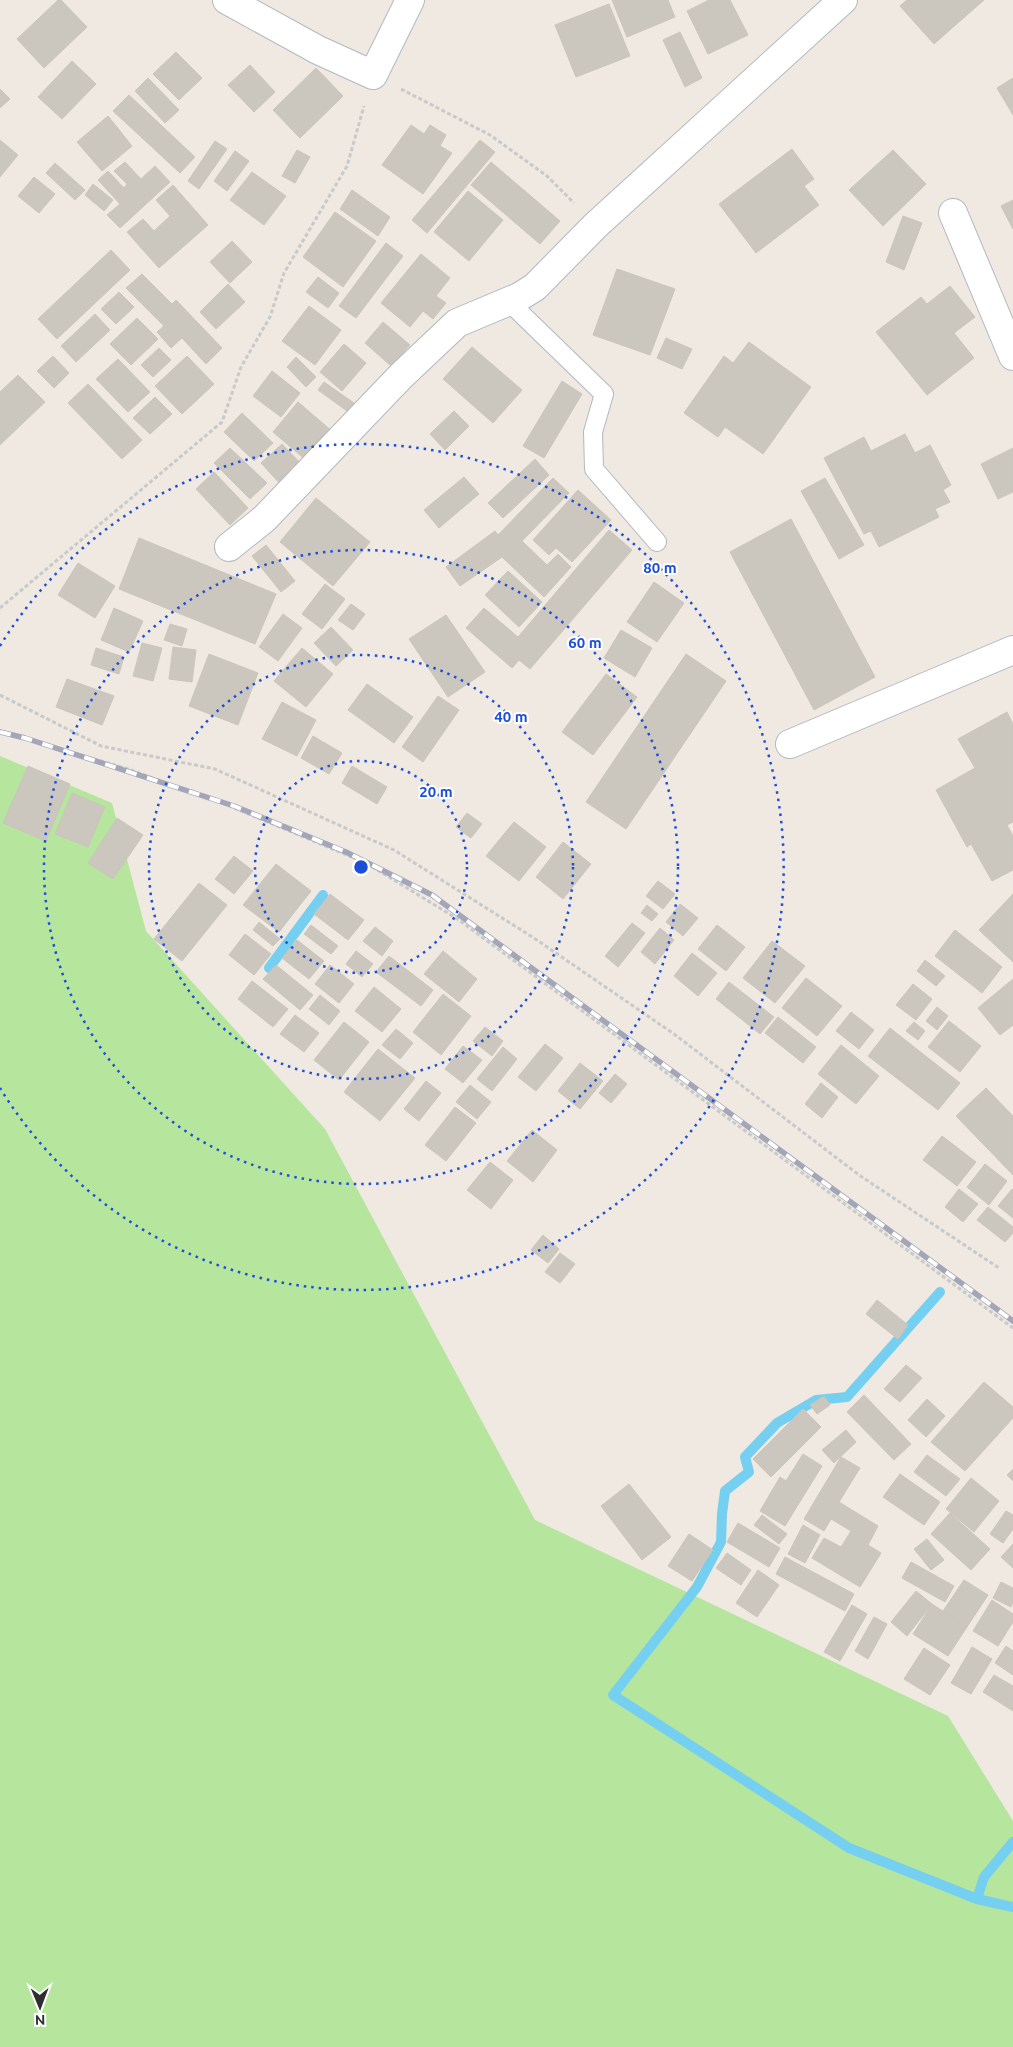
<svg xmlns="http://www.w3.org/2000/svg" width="1013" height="2047" font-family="Ubuntu,sans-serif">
  <rect width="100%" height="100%" fill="#efe9e1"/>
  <path fill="#b6e59e" d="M0 756 112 803 146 931 325 1129 535 1520 948 1716 1013 1821V2047H0Z"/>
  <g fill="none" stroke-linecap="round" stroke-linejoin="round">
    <path stroke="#75cff0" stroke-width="10" d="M269 968 323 895
      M940 1292 847 1397 816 1400 777 1423 745 1457 749 1472 725 1491 722 1514 721 1542 697 1587 613 1695 849 1848 977 1899 1013 1907
      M977 1899 984 1877 1013 1842"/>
  </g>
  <path fill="#cbc7bf" stroke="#cbc5ba" d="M58 0H61L87 27 44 68 17 39Z
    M612 0H668L675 17 627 37Z
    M709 0H730L748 35 708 54 687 11Z
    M907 0H984L934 44 900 6Z
    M609 4 630 56 576 77 555 25Z
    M680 32 702 78 685 87 663 40Z
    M176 52 202 78 179 100 153 74Z
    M72 61 96 84 62 119 38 97Z
    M250 65 275 92 254 112 228 85Z
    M316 68 343 96 300 138 273 110Z
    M148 78 179 110 165 123 135 91Z
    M1013 78V115L997 88Z
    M0 89 10 99 0 108Z
    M129 95 195 157 180 173 113 111Z
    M108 116 132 146 102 171 77 142Z
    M411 125 424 134 430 125 446 135 440 146 452 153 423 194 382 165Z
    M0 140 18 155 0 177Z
    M480 140 495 152 427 233 412 220Z
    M215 141 227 149 199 189 188 181Z
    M792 149 814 179 804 186 819 205 756 253 719 204Z
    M297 150 310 157 295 183 282 176Z
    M893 150 926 184 883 226 849 190Z
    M235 151 249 161 227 191 214 181Z
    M125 162 141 179 155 166 170 182 120 228 107 215 120 204 98 180 108 171 124 188 127 184 114 171Z
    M491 162 560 221 540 244 471 185Z
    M55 163 85 190 75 200 46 173Z
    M252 172 286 196 264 225 230 200Z
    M34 177 55 194 39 213 18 196Z
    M93 184 113 200 104 211 85 195Z
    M173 185 208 225 159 268 127 232 143 219 154 231 170 216 156 200Z
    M352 190 390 217 378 236 340 209Z
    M468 191 503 220 469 261 434 232Z
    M1013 200V229L1001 206Z
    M335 212 376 241 343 287 303 257Z
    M903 216 922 223 904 270 886 262Z
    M232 241 252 262 230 283 210 262Z
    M386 243 403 256 356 318 339 306Z
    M111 250 130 270 57 339 38 319Z
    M421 254 450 278 436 296 446 303 433 319 423 311 410 327 381 303Z
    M617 269 675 289 650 355 593 335Z
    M142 274 172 304 176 300 222 348 206 364 182 338 171 348 157 332 164 326 126 288Z
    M318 277 339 293 328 308 306 292Z
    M228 284 245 302 216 329 200 312Z
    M950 286 975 317 954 333 974 358 927 395 876 332 921 297 927 304Z
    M119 292 134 307 116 324 101 309Z
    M309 306 341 330 315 365 282 341Z
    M95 314 110 330 76 362 61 346Z
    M137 318 158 339 131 365 110 344Z
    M383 322 410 345 391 366 365 343Z
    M666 338 692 349 682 369 657 358Z
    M749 342 811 387 763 454 725 427 718 437 684 413 724 356 733 363Z
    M344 344 366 363 342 391 320 372Z
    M472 347 522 390 493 423 443 379Z
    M159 348 171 360 153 377 141 365Z
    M53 356 69 373 54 388 37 371Z
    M187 356 214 384 182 414 155 386Z
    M296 357 316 377 306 387 287 367Z
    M118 359 150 392 128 412 96 379Z
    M272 371 300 393 281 417 253 396Z
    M18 375 45 402 0 445V392Z
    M562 381 582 394 544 458 523 446Z
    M324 382 354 403 347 411 318 390Z
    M88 384 142 440 122 459 68 403Z
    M155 397 172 414 150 434 133 418Z
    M298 402 333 432 307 461 273 432Z
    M454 411 469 426 445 450 430 434Z
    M242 413 273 443 254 461 224 432Z
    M905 434 915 453 930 445 951 485 943 490 950 502 935 509 939 517 879 547 871 531 864 534 824 458 864 437 871 451Z
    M282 444 304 467 283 487 261 463Z
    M230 448 267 483 250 499 214 463Z
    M1013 448V492L998 499 981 464Z
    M535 459 549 475 503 518 488 503Z
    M214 472 248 508 230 525 196 489Z
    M464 477 479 494 439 528 424 510Z
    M553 478 569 493 522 541 547 565 558 554 571 567 544 597 502 557 460 586 446 567 495 531 498 535Z
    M825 478 864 545 839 559 801 491Z
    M578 490 611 520 572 562 556 548 549 555 533 540Z
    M316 498 370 542 333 586 280 542Z
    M791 519 875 677 814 710 730 552Z
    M609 530 632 550 530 669 519 660 512 668 466 628 484 608 518 637Z
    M139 538 276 594 255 644 119 589Z
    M266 545 295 581 281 592 252 556Z
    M78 563 115 586 95 618 58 595Z
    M508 571 542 602 519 627 485 595Z
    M654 582 684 603 657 642 627 622Z
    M325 584 345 599 322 629 302 614Z
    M351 604 365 614 353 630 338 620Z
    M114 608 143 621 129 652 101 640Z
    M283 614 302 628 278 661 259 647Z
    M446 615 485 672 448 697 409 639Z
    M170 624 187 629 182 646 164 640Z
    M331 627 353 650 336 666 314 643Z
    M621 630 652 648 635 677 604 658Z
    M142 643 162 648 153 681 133 676Z
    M173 647 196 650 192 682 169 679Z
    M96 648 124 657 119 674 91 665Z
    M302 648 333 674 306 707 274 681Z
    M209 654 258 673 238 725 189 706Z
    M686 654 726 681 626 829 586 802Z
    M606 674 637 697 593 755 562 732Z
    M67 679 114 696 102 725 56 707Z
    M367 684 413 717 394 743 348 710Z
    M438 696 459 710 423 762 402 747Z
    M282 702 316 720 297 756 262 739Z
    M1007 712 1013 724V822L1007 825 1013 836V870L992 881 971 844 967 847 936 790 975 768 958 739Z
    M313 736 342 753 329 774 301 758Z
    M28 766 70 784 46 841 3 823Z
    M352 766 387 787 377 804 342 783Z
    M72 793 105 807 88 847 55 834Z
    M467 813 482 824 471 838 456 827Z
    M117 818 143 835 113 879 88 863Z
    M514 822 546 847 519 881 486 856Z
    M563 842 591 864 563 899 536 877Z
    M234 856 253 871 234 894 215 879Z
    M276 864 311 891 279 932 243 905Z
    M658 881 675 894 663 909 646 896Z
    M199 883 227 905 182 961 154 939Z
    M330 894 364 920 348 940 314 914Z
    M1013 894V962L979 930Z
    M680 904 698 918 683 936 666 922Z
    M647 905 658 914 652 921 641 913Z
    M259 922 280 939 273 946 253 930Z
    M632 923 645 933 618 967 605 956Z
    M311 925 338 946 331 954 304 934Z
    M717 925 745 947 726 971 698 949Z
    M375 927 393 941 382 956 363 941Z
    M660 928 674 940 655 964 641 952Z
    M955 930 1002 967 982 993 935 956Z
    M245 934 271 954 254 975 229 955Z
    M297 940 324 961 309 979 282 958Z
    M772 941 805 966 775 1003 743 978Z
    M356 951 373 964 362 977 346 964Z
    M443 951 477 979 459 1002 424 974Z
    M692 953 717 973 698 996 674 976Z
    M389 956 433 990 421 1006 376 972Z
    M925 960 945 976 936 986 917 971Z
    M276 965 313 995 300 1010 263 979Z
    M330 965 354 984 339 1003 315 984Z
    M806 978 842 1006 817 1036 782 1008Z
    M1013 979V1025L1000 1035 978 1008Z
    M252 981 288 1009 273 1027 238 999Z
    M729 982 774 1017 760 1034 716 999Z
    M913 984 932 999 916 1020 896 1005Z
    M374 987 401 1009 382 1032 355 1011Z
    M443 994 471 1016 441 1055 413 1032Z
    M320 995 340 1011 329 1025 309 1009Z
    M937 1007 948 1016 937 1030 926 1021Z
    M851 1012 874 1030 859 1049 836 1031Z
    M295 1015 319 1033 304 1052 280 1034Z
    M778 1017 816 1047 803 1063 765 1033Z
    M949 1021 981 1046 960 1072 928 1047Z
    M344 1022 369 1042 339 1080 314 1060Z
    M914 1022 925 1031 918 1040 906 1031Z
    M485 1027 503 1041 492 1056 473 1041Z
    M890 1028 960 1083 938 1110 868 1056Z
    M396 1029 413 1043 400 1059 382 1045Z
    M545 1044 563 1058 536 1091 518 1077Z
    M841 1045 879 1076 856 1104 818 1074Z
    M463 1046 482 1060 463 1083 445 1069Z
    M503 1047 517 1059 492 1091 477 1079Z
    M378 1049 415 1078 380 1121 344 1092Z
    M580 1063 603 1081 580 1109 558 1091Z
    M615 1074 627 1084 611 1103 599 1093Z
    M426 1081 441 1093 419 1121 404 1109Z
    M821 1083 838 1097 822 1118 805 1104Z
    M470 1085 491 1102 477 1119 456 1102Z
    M986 1088 1013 1116V1175L956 1116Z
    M455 1107 476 1123 446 1161 425 1145Z
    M532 1130 557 1150 533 1182 507 1161Z
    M942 1136 976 1162 957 1186 923 1160Z
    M490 1162 513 1180 491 1209 467 1190Z
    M985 1164 1007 1181 989 1205 967 1187Z
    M959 1189 978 1204 963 1222 945 1207Z
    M1012 1189 1013 1190V1218L998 1206Z
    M988 1207 1013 1227V1233L1005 1242 977 1220Z
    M543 1235 559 1249 548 1263 531 1250Z
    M560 1253 575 1264 560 1283 545 1272Z
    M877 1300 908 1325 898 1339 866 1314Z
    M906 1365 922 1378 900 1402 884 1389Z
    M984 1382 1013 1407V1418L965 1471 931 1442Z
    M864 1395 911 1444 894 1460 847 1412Z
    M824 1396 830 1405 817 1414 810 1405Z
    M927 1399 945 1416 926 1437 908 1420Z
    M803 1409 821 1427 771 1477 753 1459Z
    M846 1430 856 1442 834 1463 822 1450Z
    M803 1454 822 1466 785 1526 760 1511 780 1477 786 1481Z
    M927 1455 960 1479 946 1496 914 1472Z
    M841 1457 860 1468 839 1502 878 1526 868 1545 881 1553 860 1587 812 1558 824 1538 841 1547 851 1531 831 1519 824 1531 804 1519Z
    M1013 1469V1481L1007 1475Z
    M900 1474 940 1502 924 1525 883 1497Z
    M971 1478 999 1501 974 1532 946 1509Z
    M629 1484 671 1537 642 1560 601 1506Z
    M1006 1511 1013 1515V1529L1003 1543 990 1534Z
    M950 1513 990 1549 971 1570 931 1534Z
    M762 1515 787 1534 779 1544 754 1525Z
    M738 1523 780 1548 769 1567 727 1542Z
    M803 1525 820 1535 805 1563 788 1554Z
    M689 1534 713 1550 692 1581 668 1566Z
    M927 1539 944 1560 931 1570 914 1549Z
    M1013 1544V1568L1001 1557Z
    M727 1553 751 1570 741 1585 716 1568Z
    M785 1557 854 1594 845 1611 776 1574Z
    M911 1562 954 1586 945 1602 902 1578Z
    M758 1570 779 1585 757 1617 736 1603Z
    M964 1580 988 1595 967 1627 943 1611Z
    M1001 1582 1013 1588V1602L1011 1607 993 1598Z
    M916 1591 932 1604 907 1636 891 1622Z
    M992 1600 1013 1614V1622L998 1646 973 1631Z
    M932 1604 967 1627 948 1656 913 1634Z
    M852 1605 867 1614 840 1661 824 1652Z
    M874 1617 887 1624 868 1659 855 1651Z
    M1006 1646 1013 1651V1675L995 1663Z
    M972 1647 992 1659 971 1694 951 1683Z
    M924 1648 950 1665 930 1695 904 1679Z
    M994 1675 1013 1686V1711L983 1692Z"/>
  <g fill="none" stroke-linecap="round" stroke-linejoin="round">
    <defs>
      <path id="lane" d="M508 301 604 394 593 432 594 469 657 542"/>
      <path id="street" d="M227 0 318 50 373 75 410 0
        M953 213 1013 356
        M229 547 264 519 401 376 457 323 519 297 535 287 596 225 843 0
        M790 744 1013 650"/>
    </defs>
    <use href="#lane" stroke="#b4b7c1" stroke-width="20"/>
    <use href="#street" stroke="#b4b7c1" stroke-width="30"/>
    <path stroke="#c9c9c9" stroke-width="3" stroke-dasharray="4 2.5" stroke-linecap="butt" d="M401 89 490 135 547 176 574 203
      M0 608 222 422 241 367 270 317 284 273 347 166 364 106
      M0 695 101 746 215 769 394 850 534 938 674 1034 859 1175 999 1268
      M0 731 128 769 222 803 366 863 456 918 1013 1328"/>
    <use href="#lane" stroke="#fff" stroke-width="18"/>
    <use href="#street" stroke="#fff" stroke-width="28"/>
    <defs>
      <path id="rail" d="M0 732 25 738 234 806 346 852 432 895 1013 1321"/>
    </defs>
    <use href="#rail" stroke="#a3a6b8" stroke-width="5.5"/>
    <use href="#rail" stroke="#fff" stroke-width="4" stroke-dasharray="11" stroke-linecap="butt"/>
  </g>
  <g fill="none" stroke="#1d4ed8" stroke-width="2.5" stroke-dasharray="2.5 5">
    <circle cx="361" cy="867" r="106"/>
    <circle cx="361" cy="867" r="212"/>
    <circle cx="361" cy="867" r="317"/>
    <path d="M0 646A423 423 0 1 1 0 1088"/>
  </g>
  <circle cx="361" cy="867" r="8" fill="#1d4ed8" stroke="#fff" stroke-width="2.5"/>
  <g font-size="15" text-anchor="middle" font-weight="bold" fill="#1d4ed8" stroke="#fff" stroke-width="4" stroke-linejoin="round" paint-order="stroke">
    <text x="660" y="573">80 m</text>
    <text x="585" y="648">60 m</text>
    <text x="511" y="722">40 m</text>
    <text x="436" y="797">20 m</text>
  </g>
  <g transform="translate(40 2007) rotate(179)" stroke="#ffffff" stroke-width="4" paint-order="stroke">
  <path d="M0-4L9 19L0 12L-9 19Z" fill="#2e2e2e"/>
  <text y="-8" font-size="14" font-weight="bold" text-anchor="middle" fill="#2e2e2e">N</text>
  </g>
</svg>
